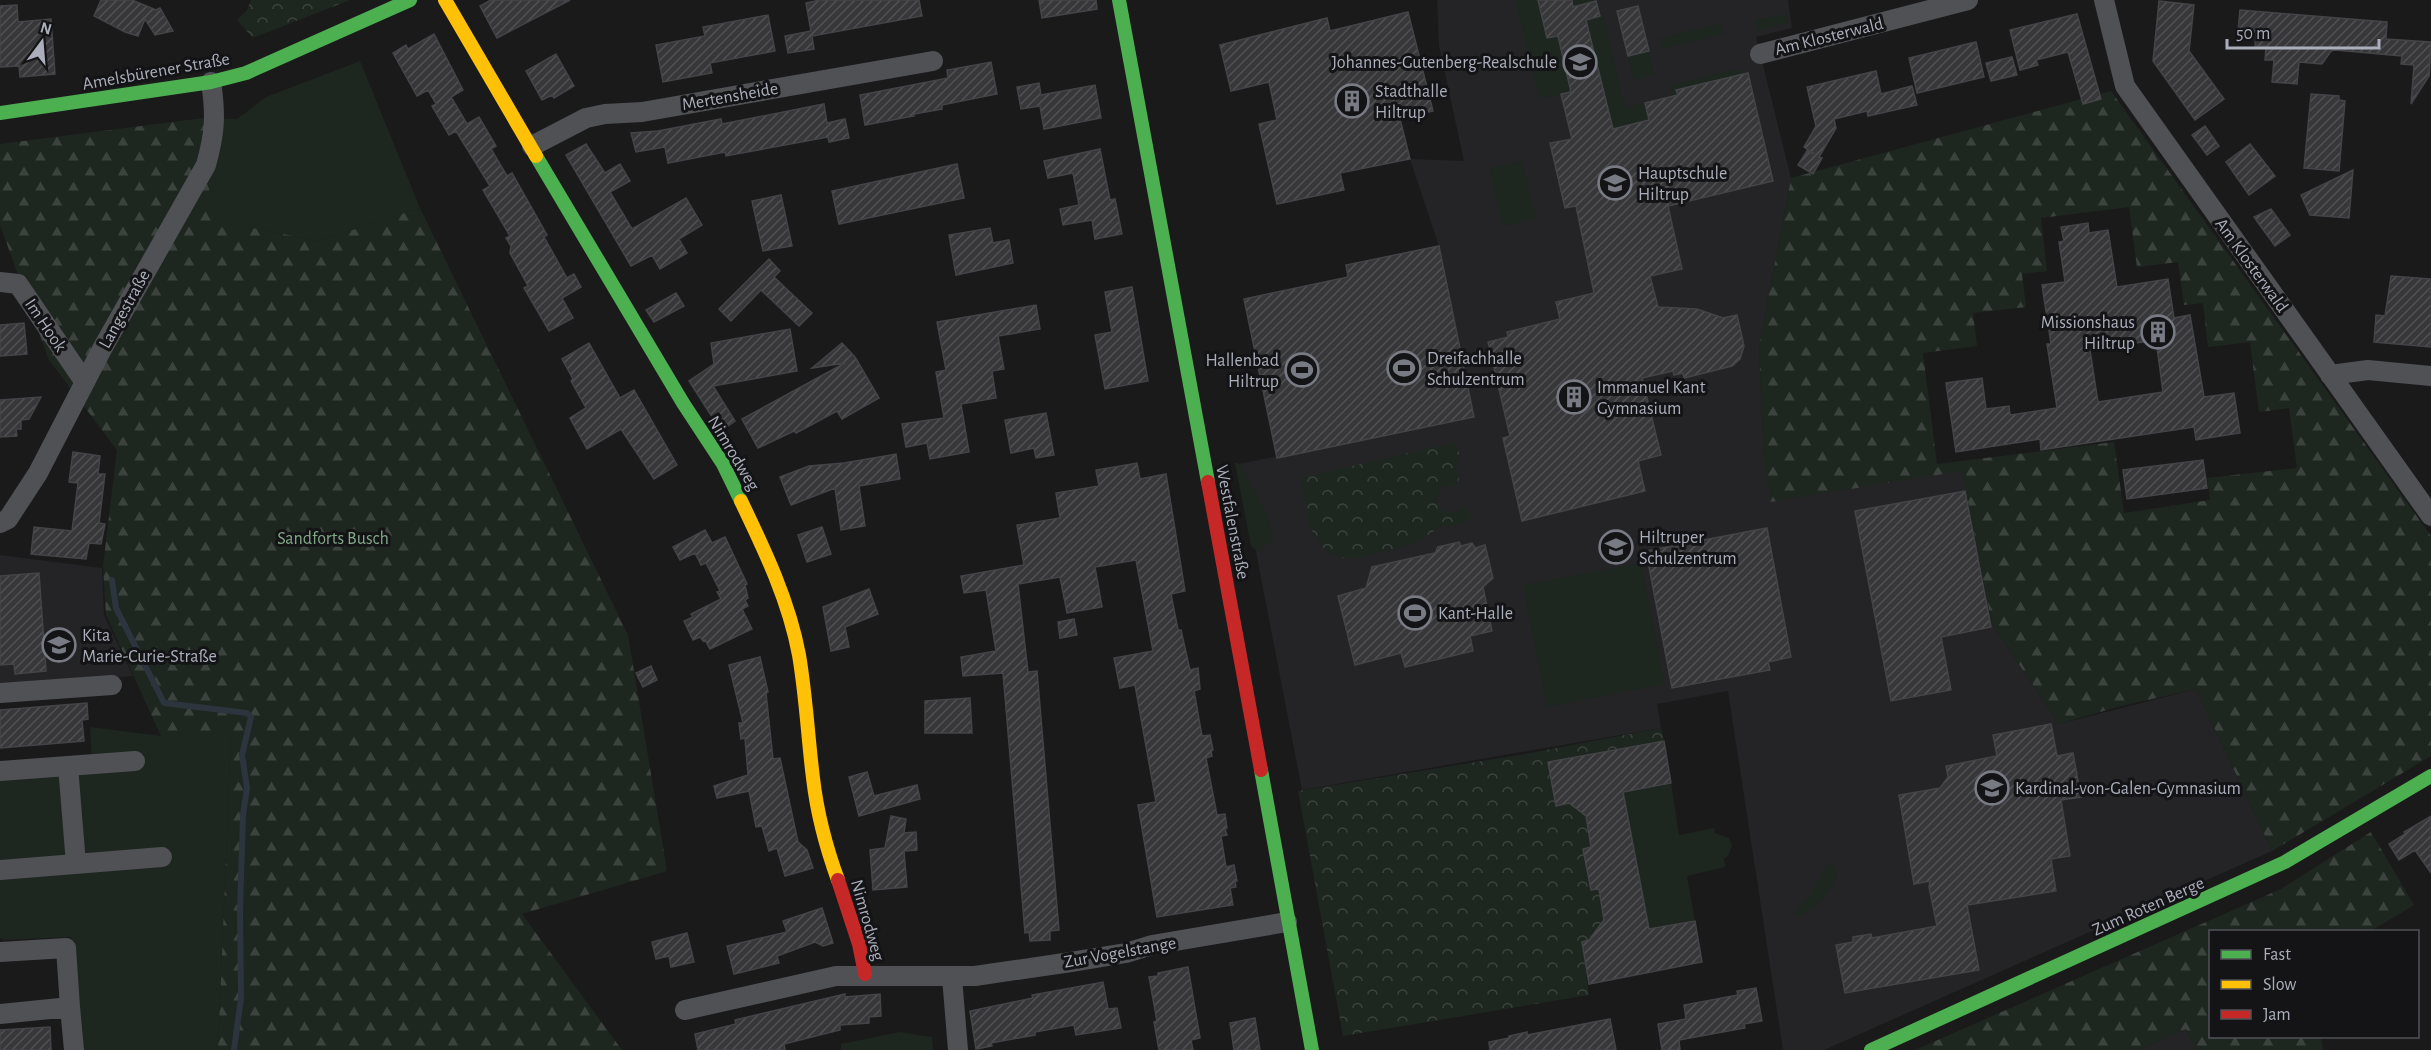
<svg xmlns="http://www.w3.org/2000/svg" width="2431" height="1050" font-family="'Alegreya Sans',sans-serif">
  <defs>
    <pattern id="forest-firs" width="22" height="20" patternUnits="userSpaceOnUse" patternTransform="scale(1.5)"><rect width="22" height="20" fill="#1e2620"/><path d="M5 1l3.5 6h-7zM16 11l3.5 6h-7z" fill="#3c433e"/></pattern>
    <pattern id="park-crowns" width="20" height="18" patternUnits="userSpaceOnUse" patternTransform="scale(1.5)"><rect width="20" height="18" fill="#1e2620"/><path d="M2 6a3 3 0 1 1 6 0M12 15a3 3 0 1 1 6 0" fill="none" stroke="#3c433e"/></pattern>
    <pattern id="building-hatch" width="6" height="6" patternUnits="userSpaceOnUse" patternTransform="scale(1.5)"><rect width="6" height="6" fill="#373739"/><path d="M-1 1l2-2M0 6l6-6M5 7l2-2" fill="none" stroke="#515154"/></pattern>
  </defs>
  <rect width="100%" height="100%" fill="#1a1a1b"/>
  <path fill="#242427" d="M1437 0H1788L1792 28 1756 37 1791 178 1759 347 1764 461 1962 470 1992 624 2059 724 2196 689 2272 851 1824 1050H1783L1728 691 1657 704 1661 728 1302 790 1239 464 1474 416 1439 246 1410 159 1464 161 1439 46Z
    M0 555 102 568 104 615 133 676 0 687Z
    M2186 1029 2196 1050H2139Z"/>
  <path fill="#1e2620" d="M1515 0H1538L1547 38 1558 36 1571 92 1547 98 1538 94Z
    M1572 0H1597L1601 17H1604L1625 107 1645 103 1649 120 1613 129 1586 20 1600 16 1597 2 1573 7Z
    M1787 14 1789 23 1758 30 1755 20Z
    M1721 23 1724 34 1663 49 1660 38Z
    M1649 51 1655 75 1634 80 1628 56Z
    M360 61 420 208 319 241 217 221 201 161 206 136 204 118 237 119 266 97Z
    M1736 69 1748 73 1676 91 1682 113 1672 96 1670 85Z
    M1522 161 1536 219 1503 226 1489 168Z
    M1235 463H1238C1245 471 1247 479 1253 488 1263 505 1273 520 1271 541L1259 552 1251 546Z
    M1641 563 1665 684 1547 707 1523 585Z
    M90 727 161 736H231L218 1050H81L71 937 4 940 0 938V779L92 759Z
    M1671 783 1679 835 1714 828 1715 833 1729 838 1732 846 1728 856 1724 858 1725 867 1687 876 1695 921 1649 929 1623 792Z
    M1827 864 1837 867C1840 886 1814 912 1797 917L1794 914 1795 909C1814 896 1816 883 1827 864Z
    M899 1032 932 1037 933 1050H841V1044Z"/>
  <path fill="url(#forest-firs)" fill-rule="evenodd" d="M2111 91 2431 536V756L2272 851 2196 689 2117 707 2059 724 1992 624 1962 471 1771 502 1764 461 1759 347 1791 178ZM2129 207 2137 267 2178 262 2184 305 2203 303 2208 347 2250 342 2259 412 2289 408 2297 468 2207 478 2210 500 2124 513 2114 442 1937 464 1923 353 1977 346 1973 313 2026 307 2022 274 2047 271 2041 218Z
    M204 118 206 136 201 161 218 221 319 241 420 208 628 635 667 871 522 914 622 1050H218L231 737 161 736 106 615 103 566 117 450 49 360 0 225V144Z
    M2371 832 2414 905 2371 931 2210 932V1036L2321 1037 2323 1050H2196L2186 1029 2139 1050H1915L2281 889Z"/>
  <path fill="url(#park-crowns)" d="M251 0H350L253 38 237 20 247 10Z
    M1456 442 1460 457 1456 466 1460 476 1456 487C1426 479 1433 529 1464 507L1472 515C1465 526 1455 528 1442 525L1417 543 1357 558H1344L1333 555 1323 548 1310 528 1300 478Z
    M1661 728 1664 741 1548 762 1556 805 1575 802 1576 809 1582 813H1585L1591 847 1583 849 1591 890 1599 889 1605 923 1599 938 1582 942 1589 995 1343 1036 1298 791 1525 754Z"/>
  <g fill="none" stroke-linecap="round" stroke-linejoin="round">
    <path stroke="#2c343e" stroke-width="6" d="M112 580 116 608 164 703 247 713 251 717 242 755 247 788 243 815 240 910 241 998 234 1050"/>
  </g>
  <path fill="url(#building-hatch)" stroke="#434447" stroke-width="1.5" fill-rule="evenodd" d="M101 0H132L156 10 160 8 173 31 155 35 145 19 138 36 125 32 94 16Z
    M491 0H570L497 38 480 6Z
    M820 0H919L922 16 812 36 814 49 788 53 785 36 811 31 806 3Z
    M1039 0H1096L1097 9 1042 18Z
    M1538 0H1572L1573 7 1596 1 1600 16 1586 20 1613 129 1649 120 1645 103 1678 95 1676 90 1748 73 1773 181 1668 206 1682 269 1650 276 1658 307 1697 309 1723 318 1737 315 1744 346 1740 359 1732 366 1684 378 1683 373 1674 375 1673 371 1642 378 1661 455 1638 461 1645 491 1522 521 1503 438 1510 436 1488 342 1508 337 1507 332 1560 319 1556 302 1594 293 1576 206 1565 208 1550 143 1572 139 1561 94 1571 92 1558 36 1547 38Z
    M2159 1 2194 5 2189 51 2224 99 2195 120 2153 61Z
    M17 5 18 22 51 19 55 74 20 77 19 66 0 67V6Z
    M1638 6 1649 51 1628 56 1617 11Z
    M2240 10 2387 22 2386 39 2431 42 2429 76 2411 104 2414 65 2401 64 2402 56 2335 50 2331 51 2322 64 2299 62 2297 84 2272 82 2274 60H2265L2266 46H2255L2256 32 2238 31Z
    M1408 12 1433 111 1400 119 1410 159 1340 173 1344 190 1277 204 1259 124 1277 120 1269 82 1231 91 1220 45 1327 18 1330 31Z
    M2077 14 2101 99 2083 104 2068 52 2036 60 2038 65 2020 70 2010 30Z
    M768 15 775 51 710 63 712 73 663 82 656 45 705 36 703 27Z
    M434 34 463 90 451 97 467 124 479 117 496 146 491 149 507 176 512 173 547 235 544 237 567 278 574 274 581 287 562 298 573 318 549 331 524 288 528 286 510 253 511 246 506 238 510 236 483 190 490 186 456 131 449 135 432 106 436 104 428 90 417 96 393 53 406 45 408 49Z
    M1976 42 1984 77 1917 93 1909 58Z
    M556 54 574 86 554 98 552 95 542 100 526 71Z
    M2012 57 2017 75 1991 81 1986 63Z
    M991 62 997 94 942 105V109L914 114V116L865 125 860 95 948 78 947 70Z
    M1876 71 1881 94 1912 86 1917 105 1868 116 1867 111 1834 119 1836 128 1819 157 1822 158 1813 174 1798 165 1807 151 1814 154 1804 147 1816 126 1807 87Z
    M1039 83 1041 95 1095 85 1101 118 1044 129 1040 106 1021 109 1017 87Z
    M2311 94 2339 96V100L2345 101 2339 171 2304 168Z
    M824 104 827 123 845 119 849 138 829 142 828 137 726 156 725 152 668 163 665 147 636 152 631 133 658 131 721 119 722 124Z
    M2205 126 2219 146 2207 155 2192 135Z
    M586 144 605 173 620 164 630 181 610 192 632 229 686 198 702 225 679 239 687 253 660 269 652 255 631 266 566 155Z
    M2250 144 2275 176 2249 195 2226 162Z
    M1100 149 1110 200 1115 199 1122 234 1095 239 1092 220 1063 225 1060 209 1079 205 1073 173 1048 178 1044 161Z
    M957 164 964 198 839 224 832 191Z
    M2353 170 2349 218 2310 215 2301 195Z
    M781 195 792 246 763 251 752 201Z
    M2271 209 2290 235 2275 246 2254 217Z
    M2088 223 2089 233 2108 230 2117 287 2168 279 2174 318 2190 315 2204 397 2234 393 2240 433 2196 440 2194 427 2041 450 2040 439 1956 452 1946 383 1982 378 1986 409 2009 406 2010 415 2057 408 2047 344H2051L2042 285 2065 282 2059 242 2064 241 2061 227ZM2156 340 2163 392 2098 402 2090 350Z
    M990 228 993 243 1009 240 1013 263 956 275 949 235Z
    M1439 246 1474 417 1277 458 1244 299 1348 277 1346 265Z
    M769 259 780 271 774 277 812 313 799 326 761 290 731 321 719 309Z
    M2391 276 2431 279V347L2374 342 2376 315 2385 316Z
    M1132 287 1148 381 1105 389 1095 335 1112 332 1105 292Z
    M676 293 684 306 654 322 646 310Z
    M1036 305 1040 329 998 336 1004 369 992 371 996 398 961 404 969 452 930 459 927 443 906 447 902 424 944 418 936 372 946 370 937 322Z
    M24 323 27 354 0 356V325Z
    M790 329 797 371 713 386 735 421 721 431 689 381 714 364 711 343Z
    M589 343 620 398 634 390 677 465 654 479 621 429 587 449 570 418 586 408 571 381 573 379 562 359Z
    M842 343 855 357 879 398 842 419 837 411 796 433 794 431 758 448 742 419 845 363 812 368Z
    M41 397 29 419 21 420V429H16L17 436 0 437V400Z
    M1046 413 1054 455 1036 458 1034 448 1011 453 1005 420Z
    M73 452 100 456 98 474H105L99 523 105 524 101 544 89 543 86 559 31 554 34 527 72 531 78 483 69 482Z
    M896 454 900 479 859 486 865 526 841 530 835 488 791 505 780 477 809 466 844 463Z
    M2203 460 2207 488 2127 499 2123 470Z
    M1137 463 1140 479 1166 474 1185 591 1171 594 1178 630H1181L1190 670 1198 668 1200 689 1194 691 1202 736 1210 735 1213 750 1211 751 1212 756 1206 758 1217 815 1225 814 1227 828 1225 829 1227 835 1221 836 1226 867 1234 865 1237 881H1235L1236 887 1230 888 1233 905 1157 917 1138 805 1156 802 1135 685 1120 688 1114 658 1153 651 1136 560 1095 567 1102 607 1067 613 1060 577 1018 584 1028 672 1037 671 1059 930 1050 931V940L1030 941 1029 932 1025 933 1003 673 963 676 961 657 996 651 986 590 964 593 961 576 1024 565 1017 525 1060 518 1056 493 1099 486 1096 470Z
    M1965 491 1991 627 1941 637 1951 690 1891 701 1855 511Z
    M822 527 831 554 807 562 798 535Z
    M1767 528 1791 657 1768 662 1770 670 1672 688 1646 551Z
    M705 530 712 543 725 537 747 584 745 585 748 598 745 600 748 606 742 609 752 629 710 649 705 640 703 641 700 637 693 640 684 621 693 617 691 614 721 599 717 592 720 591 706 563 701 565 695 553 680 560 673 547Z
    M1459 542 1461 546 1472 543 1475 548 1485 545 1493 578 1483 587 1492 631 1470 636 1473 651 1405 667 1401 653 1355 665 1338 596 1366 588 1372 567 1435 553 1438 547Z
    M39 573 46 671 15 674 14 664 0 665V576Z
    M869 589 878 614 845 627 849 647 831 651 823 607Z
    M1074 619 1077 635 1060 638 1058 622Z
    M760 657 768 692 766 693 773 759 780 758 798 842 807 850 813 868 785 876 777 848 769 851 762 826 756 827 749 791 717 798 714 786 748 775 745 738 741 739 739 723H743L729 665Z
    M651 666 657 680 643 687 636 673Z
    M970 698 972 733H925V701Z
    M87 703 88 719 82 720 84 741 0 748V710Z
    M2051 724 2057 756 2073 753 2081 797 2061 800 2070 856 2051 859 2056 891 1967 905 1979 970 1845 993 1836 945 1853 942V937L1871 934 1872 938 1937 926 1929 887 1930 881 1914 884 1899 795 1940 788 1948 777 1946 766 1997 756 1993 735Z
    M1664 741 1671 783 1623 792 1649 929 1695 921 1702 962 1589 984 1582 942 1589 940 1604 920 1599 889 1591 890 1583 849 1591 847 1586 816 1569 803 1556 806 1548 762Z
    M867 772 874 796 917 785 920 799 859 816 849 777Z
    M891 816 906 819 904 833 916 832 917 850 904 851 907 887 873 890 870 850 885 848Z
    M2431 816V873L2415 850 2399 860 2389 844 2405 834 2404 832Z
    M822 908 833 943 823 946 815 942 777 956 779 963 734 974 727 946 787 932 783 921Z
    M687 933 694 962 671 967 669 956 656 959 652 942Z
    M1188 967 1200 1038 1191 1040 1193 1050H1159L1154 1022 1157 1021 1149 977 1158 976V973Z
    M1103 982 1108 1009 1117 1008 1121 1028 1076 1035 1074 1025 1035 1032V1035L991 1043 992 1046 976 1049 970 1011 1033 998 1032 995Z
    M1756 988 1762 1021 1744 1024 1745 1028 1679 1040 1680 1050H1662L1658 1024 1686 1019 1684 1005 1738 995 1737 991Z
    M845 994V997L880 994 881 1016 869 1017V1023L840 1025V1030L784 1044 785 1050H698L695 1034 736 1024 735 1020Z
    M1255 1018 1260 1050H1234L1230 1023Z
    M1610 1019 1616 1050H1490L1489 1042 1509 1038V1036L1527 1032V1035Z
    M50 1027 51 1050H0V1030Z"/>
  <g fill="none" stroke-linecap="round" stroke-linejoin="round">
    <path stroke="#505155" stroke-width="20" d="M2104 0 2125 86 2431 516
      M1760 54 1968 0
      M532 146 586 118 605 114 642 112 933 61
      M0 282 18 284 84 381
      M2330 375 2368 370 2431 376
      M0 523 8 519 38 473 102 349 206 165C215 133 216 115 211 82
      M0 693 112 685
      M68 766 76 864
      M0 771 135 761
      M0 870 162 857
      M0 952 66 948 70 1007
      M952 977 958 1050
      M685 1010 836 976H975L1071 962 1126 953 1152 945 1287 922
      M0 1014 70 1007 74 1050"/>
    <path stroke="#4caf50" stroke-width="14" d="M1119 0 1208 482
      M0 113 211 82 246 73 410 0
      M536 156 683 403 723 464 741 501
      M1261 770 1312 1050
      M1871 1050 2285 862 2431 776"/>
    <path stroke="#ffc107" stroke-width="14" d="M445 0 536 156
      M741 501C765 551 789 601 799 655 806 696 808 738 813 778 817 813 826 847 838 880"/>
    <path stroke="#c62828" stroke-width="14" d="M1208 482 1261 770
      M838 880 859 944 865 974"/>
  </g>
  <defs>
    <symbol id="school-ring" viewBox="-11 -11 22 22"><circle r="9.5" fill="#141417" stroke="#787b84" stroke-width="1.5"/><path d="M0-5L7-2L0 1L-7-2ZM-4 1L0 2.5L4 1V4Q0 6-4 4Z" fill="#787b84"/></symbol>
    <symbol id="building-ring" viewBox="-11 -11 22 22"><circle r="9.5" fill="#141417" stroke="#787b84" stroke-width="1.5"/><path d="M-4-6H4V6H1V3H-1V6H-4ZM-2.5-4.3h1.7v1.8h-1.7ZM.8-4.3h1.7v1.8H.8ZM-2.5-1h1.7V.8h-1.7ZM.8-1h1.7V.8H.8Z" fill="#787b84"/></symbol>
    <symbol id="stadium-ring" viewBox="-11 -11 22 22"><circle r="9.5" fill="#141417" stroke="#787b84" stroke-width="1.5"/><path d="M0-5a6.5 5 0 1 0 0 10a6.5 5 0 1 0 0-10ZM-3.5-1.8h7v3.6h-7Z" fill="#787b84"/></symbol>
  </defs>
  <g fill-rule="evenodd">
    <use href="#school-ring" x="1561" y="43" width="38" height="38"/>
    <use href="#building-ring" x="1333" y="82" width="38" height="38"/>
    <use href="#school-ring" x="1596" y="164" width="38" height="38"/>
    <use href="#building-ring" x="2139" y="313" width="38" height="38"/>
    <use href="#stadium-ring" x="1385" y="349" width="38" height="38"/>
    <use href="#stadium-ring" x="1283" y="351" width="38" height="38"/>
    <use href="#building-ring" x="1555" y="378" width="38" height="38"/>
    <use href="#school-ring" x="1597" y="528" width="38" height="38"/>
    <use href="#stadium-ring" x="1396" y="594" width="38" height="38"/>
    <use href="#school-ring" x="40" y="626" width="38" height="38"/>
    <use href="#school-ring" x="1973" y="769" width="38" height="38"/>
  </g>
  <g text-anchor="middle" stroke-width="6" stroke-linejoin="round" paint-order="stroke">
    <g font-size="18" fill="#abafbc" stroke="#141417">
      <text transform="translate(1829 36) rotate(-14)" y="6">Am Klosterwald</text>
      <text transform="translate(156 71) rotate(-10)" y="6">Amelsbürener Straße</text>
      <text transform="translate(730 96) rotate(-10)" y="6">Mertensheide</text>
      <text transform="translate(2252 265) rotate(54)" y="6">Am Klosterwald</text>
      <text transform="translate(124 309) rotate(-61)" y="6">Langestraße</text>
      <text transform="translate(46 325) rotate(56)" y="6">Im Hook</text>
      <text transform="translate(734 453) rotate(59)" y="6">Nimrodweg</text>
      <text transform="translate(1233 522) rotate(79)" y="6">Westfalenstraße</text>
      <text transform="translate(2148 906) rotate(-24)" y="6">Zum Roten Berge</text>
      <text transform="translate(868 920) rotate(74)" y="6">Nimrodweg</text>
      <text transform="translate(1120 952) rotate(-10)" y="6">Zur Vogelstange</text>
    </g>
    <g font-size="18" fill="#abafbc" stroke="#141417" text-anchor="start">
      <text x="1557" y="68" text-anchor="end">Johannes-Gutenberg-Realschule</text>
      <text x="1375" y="97">Stadthalle<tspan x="1375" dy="21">Hiltrup</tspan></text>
      <text x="1638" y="179">Hauptschule<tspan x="1638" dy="21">Hiltrup</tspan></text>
      <text x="2135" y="328" text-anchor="end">Missionshaus<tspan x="2135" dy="21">Hiltrup</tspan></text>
      <text x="1427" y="364">Dreifachhalle<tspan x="1427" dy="21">Schulzentrum</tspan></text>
      <text x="1279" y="366" text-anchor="end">Hallenbad<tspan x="1279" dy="21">Hiltrup</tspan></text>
      <text x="1597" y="393">Immanuel Kant<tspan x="1597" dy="21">Gymnasium</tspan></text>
      <text x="1639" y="543">Hiltruper<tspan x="1639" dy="21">Schulzentrum</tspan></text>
      <text x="1438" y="619">Kant-Halle</text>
      <text x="82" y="641">Kita<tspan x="82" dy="21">Marie-Curie-Straße</tspan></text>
      <text x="2015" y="794">Kardinal-von-Galen-Gymnasium</text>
    </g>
    <g font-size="18" fill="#80a986" stroke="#141417">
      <text x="333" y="544">Sandforts Busch</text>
    </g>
  </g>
  <rect x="2209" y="930" width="210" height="108" fill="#141417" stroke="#505259" stroke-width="1.5"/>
  <rect x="2221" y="950" width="30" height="9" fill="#4caf50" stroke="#505259" stroke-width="1.5"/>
  <text x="2263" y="960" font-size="18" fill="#abafbc">Fast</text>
  <rect x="2221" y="980" width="30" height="9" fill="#ffc107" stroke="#505259" stroke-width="1.5"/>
  <text x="2263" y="990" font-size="18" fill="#abafbc">Slow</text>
  <rect x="2221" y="1010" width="30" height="9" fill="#c62828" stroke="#505259" stroke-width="1.5"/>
  <text x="2263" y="1020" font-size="18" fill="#abafbc">Jam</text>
  <g transform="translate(42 42) rotate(16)" stroke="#141417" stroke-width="4.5" paint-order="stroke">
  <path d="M0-4.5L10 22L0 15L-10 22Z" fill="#abafbc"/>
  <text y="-9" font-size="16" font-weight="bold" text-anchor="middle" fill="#abafbc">N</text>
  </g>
  <path d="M2227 39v9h152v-9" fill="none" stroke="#abafbc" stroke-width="3"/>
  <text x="2236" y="39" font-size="18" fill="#abafbc" stroke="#141417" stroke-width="4.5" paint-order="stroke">50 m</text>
</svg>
